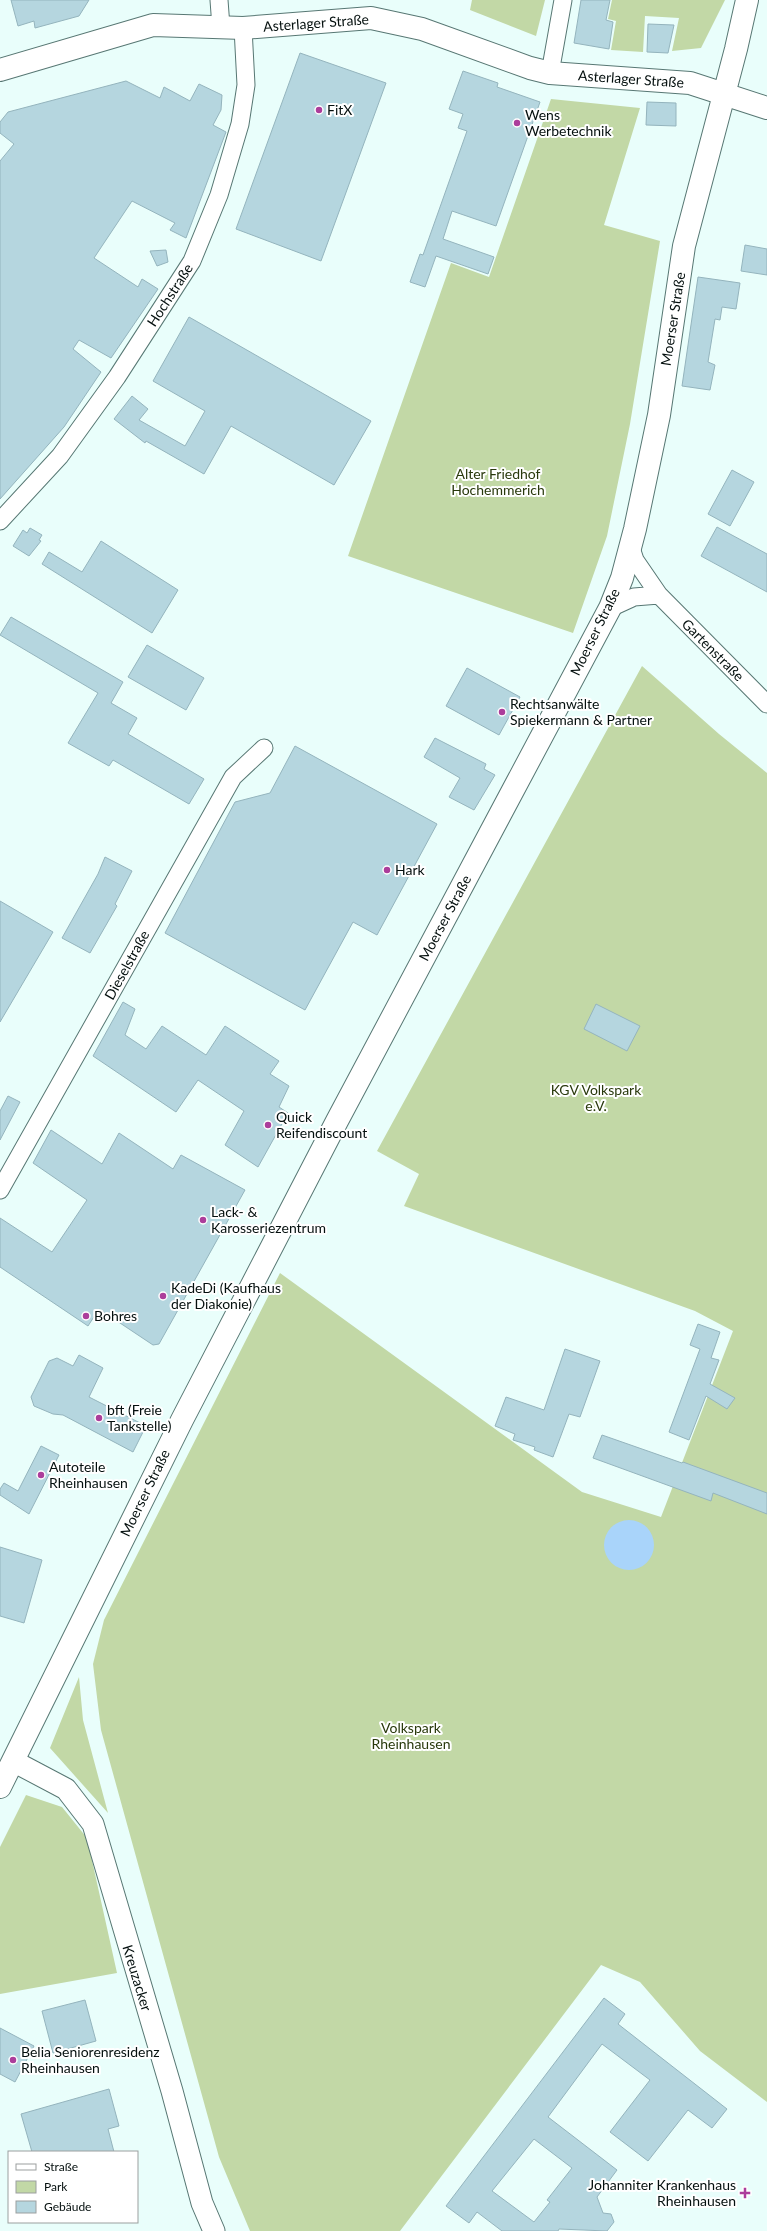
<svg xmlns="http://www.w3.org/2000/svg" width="767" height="2231" font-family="Lato,sans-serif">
  <rect width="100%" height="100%" fill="#e9fefb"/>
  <path fill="#c2d8a6" d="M472 0H545L536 36 470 10Z
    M612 0H725L701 48 672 51 679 18 645 16 643 52 611 50 616 21 608 19Z
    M551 99 640 108 604 225 660 241 630 424 607 536 573 633 348 556 451 263 489 277Z
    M642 666 719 734 767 773V2102L700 2051 640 1982 601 1965 400 2231H250L219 2157 101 1730 93 1664 104 1620 280 1273 582 1492 661 1517 733 1331 695 1311 404 1206 419 1174 377 1151Z
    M79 1677 83 1720 108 1813 50 1748Z
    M26 1795 62 1807 87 1838 117 1973 0 1994V1847Z"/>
  <path fill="#a9d4fa" d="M604 1545a25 25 0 1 1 50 0a25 25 0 1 1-50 0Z"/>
  <path fill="#b5d6df" stroke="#94b4bd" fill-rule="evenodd" d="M11 0H89L79 16 35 28 34 21 18 26Z
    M581 0H610L606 20 613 22 609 49 574 43Z
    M648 24 674 25 668 53 647 52Z
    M300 53 386 83 321 261 236 229Z
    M463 71 498 83 497 87 540 102 496 226 452 211 443 239 494 257 488 274 436 256 425 287 410 282 420 254 423 255 467 131 458 128 463 114 449 109Z
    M126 81 160 98 164 87 190 101 199 84 222 95 221 110 213 125 226 132 186 238 170 230 175 223 132 201 94 258 138 287 142 279 158 289 111 358 79 340 73 349 101 372 64 427 0 499V161L14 144 0 133V122L8 112Z
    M647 102 676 103V126L646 125Z
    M745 245 767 249V275L741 271Z
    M166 250 168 262 157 266 150 251Z
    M698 277 740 283 736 309 722 307 720 320 715 319 708 362 715 365 710 390 682 386Z
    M189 317 371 421 334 485 231 426 204 474 146 441 145 443 114 419 132 396 148 409 139 420 185 446 205 411 153 381Z
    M732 470 754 482 730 526 708 514Z
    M717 527 767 554V592L701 556Z
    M30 528 42 535 39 540 41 541 29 556 13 546 23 530 27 533Z
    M101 541 178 590 152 633 42 564 49 552 82 572Z
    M11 617 123 682 111 703 137 718 128 734 204 779 189 804 113 760 109 766 68 743 98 693 0 635Z
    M147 645 204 678 186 710 128 677Z
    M467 668 520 697 499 735 446 706Z
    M435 738 486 764 484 769 495 775 474 810 449 797 460 778 424 757Z
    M295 746 437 824 377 935 353 922 305 1010 165 933 235 802 270 793Z
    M105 857 132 871 115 904 117 906 90 953 62 938 98 874Z
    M0 901 53 932 0 1022Z
    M123 1002 135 1009 125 1035 146 1049 162 1026 206 1055 225 1026 279 1061 270 1074 289 1086 279 1107 288 1113 258 1167 225 1145 244 1111 198 1080 176 1112 93 1056Z
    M596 1004 640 1026 627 1051 584 1029Z
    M8 1096 20 1102 0 1140V1111Z
    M51 1130 102 1164 119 1133 173 1169 181 1155 245 1190 159 1344 153 1345 99 1309 88 1326 0 1267V1218L52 1252 87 1200 33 1163Z
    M698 1324 720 1332 711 1358 719 1360 710 1384 735 1398 727 1409 706 1396 689 1440 669 1432 700 1349 690 1345Z
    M565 1349 600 1361 580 1417 569 1414 553 1457 534 1450 535 1447 513 1440 515 1434 495 1426 506 1397 544 1410Z
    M79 1355 103 1368 89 1397 146 1426 133 1452 63 1415 53 1414 34 1406 31 1397 49 1361 57 1358 73 1366Z
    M602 1435 682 1463 683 1462 767 1493V1514L713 1493 711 1501 593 1458Z
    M41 1446 59 1455 29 1514 0 1495V1489L4 1483 18 1491Z
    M0 1547 42 1560 24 1623 0 1616Z
    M604 1998 625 2014 618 2024 727 2109 712 2128 688 2110 648 2161 610 2132 650 2080 602 2044 548 2117 617 2170 597 2197 603 2213 611 2214 614 2222 607 2231 559 2229 558 2231H502L477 2212 469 2223 446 2206ZM534 2139 572 2168 547 2200 550 2202 534 2222 492 2191Z
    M85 2000 96 2041 53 2053 42 2011Z
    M0 2028 34 2046 15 2082 0 2074Z
    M109 2089 119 2126 108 2129 114 2152H32L21 2114Z"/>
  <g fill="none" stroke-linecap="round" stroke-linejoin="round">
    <defs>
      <path id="minor" d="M219 0 221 27
        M550 73 563 0
        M0 521 60 456 117 377 192 261 219 195 240 124 246 85 243 28
        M631 548 635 560 659 595 767 704
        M610 608 634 597 659 595
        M0 1190 233 777 264 748"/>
      <path id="tertiary" d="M13 1761 66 1789 93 1824 172 2091 202 2203 214 2231"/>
      <path id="secondary" d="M0 70 153 25 243 28 371 18 422 29 530 68 550 73 690 83 767 108
        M0 1787 182 1420 337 1121 610 608 622 578 635 529 659 415 684 246 736 49 747 0"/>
    </defs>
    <use href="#minor" stroke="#577773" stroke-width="19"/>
    <use href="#tertiary" stroke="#577773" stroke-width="23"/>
    <use href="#secondary" stroke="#577773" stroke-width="24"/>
    <use href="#minor" stroke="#fff" stroke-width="17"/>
    <use href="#tertiary" stroke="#fff" stroke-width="21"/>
    <use href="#secondary" stroke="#fff" stroke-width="22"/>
  </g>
  <g fill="#ac3d9b" stroke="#fff" stroke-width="1.5">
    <circle cx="319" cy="110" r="4"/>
    <circle cx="517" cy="123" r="4"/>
    <circle cx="502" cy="712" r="4"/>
    <circle cx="387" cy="870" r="4"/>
    <circle cx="268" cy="1125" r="4"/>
    <circle cx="203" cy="1220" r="4"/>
    <circle cx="163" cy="1296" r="4"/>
    <circle cx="86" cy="1316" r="4"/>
    <circle cx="99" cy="1418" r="4"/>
    <circle cx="41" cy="1475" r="4"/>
    <circle cx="13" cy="2060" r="4"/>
    <path d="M743 2187h4v4h4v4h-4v4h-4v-4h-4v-4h4z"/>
  </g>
  <g text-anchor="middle" stroke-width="4" stroke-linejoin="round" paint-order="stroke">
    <g font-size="14" fill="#040f0e" stroke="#fff">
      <text transform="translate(316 23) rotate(-4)" y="5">Asterlager Straße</text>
      <text transform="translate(631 79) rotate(4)" y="5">Asterlager Straße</text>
      <text transform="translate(170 295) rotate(-57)" y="5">Hochstraße</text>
      <text transform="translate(673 319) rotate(-81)" y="5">Moerser Straße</text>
      <text transform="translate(595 632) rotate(-64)" y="5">Moerser Straße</text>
      <text transform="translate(713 650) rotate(45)" y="5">Gartenstraße</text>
      <text transform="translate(445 918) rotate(-62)" y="5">Moerser Straße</text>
      <text transform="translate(127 965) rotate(-61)" y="5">Dieselstraße</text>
      <text transform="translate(145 1493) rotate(-64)" y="5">Moerser Straße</text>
      <text transform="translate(137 1978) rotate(73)" y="5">Kreuzacker</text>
    </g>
    <g font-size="14" fill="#040f0e" stroke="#fff" text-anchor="start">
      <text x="327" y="115">FitX</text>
      <text x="525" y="120">Wens<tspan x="525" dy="16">Werbetechnik</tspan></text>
      <text x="510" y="709">Rechtsanwälte<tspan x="510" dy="16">Spiekermann &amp; Partner</tspan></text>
      <text x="395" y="875">Hark</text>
      <text x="276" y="1122">Quick<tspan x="276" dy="16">Reifendiscount</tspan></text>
      <text x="211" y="1217">Lack- &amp;<tspan x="211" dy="16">Karosseriezentrum</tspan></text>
      <text x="171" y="1293">KadeDi (Kaufhaus<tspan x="171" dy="16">der Diakonie)</tspan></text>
      <text x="94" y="1321">Bohres</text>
      <text x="107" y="1415">bft (Freie<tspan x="107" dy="16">Tankstelle)</tspan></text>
      <text x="49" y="1472">Autoteile<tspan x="49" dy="16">Rheinhausen</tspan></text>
      <text x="21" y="2057">Belia Seniorenresidenz<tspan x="21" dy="16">Rheinhausen</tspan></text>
      <text x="736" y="2190" text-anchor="end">Johanniter Krankenhaus<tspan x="736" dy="16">Rheinhausen</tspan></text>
    </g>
    <g font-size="14" fill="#29390c" stroke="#fff">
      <text x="498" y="479">Alter Friedhof<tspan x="498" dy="16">Hochemmerich</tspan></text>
      <text x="596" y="1095">KGV Volkspark<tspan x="596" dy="16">e.V.</tspan></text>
      <text x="411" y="1733">Volkspark<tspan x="411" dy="16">Rheinhausen</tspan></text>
    </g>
  </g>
  <rect x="8" y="2151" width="130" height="72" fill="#ffffff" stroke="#9b9f9f"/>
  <rect x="16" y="2164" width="20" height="6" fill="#ffffff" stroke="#9b9f9f"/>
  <text x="44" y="2171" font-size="12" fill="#040f0e">Straße</text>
  <rect x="16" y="2181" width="20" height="12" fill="#c2d8a6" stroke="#9b9f9f"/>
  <text x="44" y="2191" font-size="12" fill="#040f0e">Park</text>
  <rect x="16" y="2201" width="20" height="12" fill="#b5d6df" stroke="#9b9f9f"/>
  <text x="44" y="2211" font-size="12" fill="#040f0e">Gebäude</text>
</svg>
